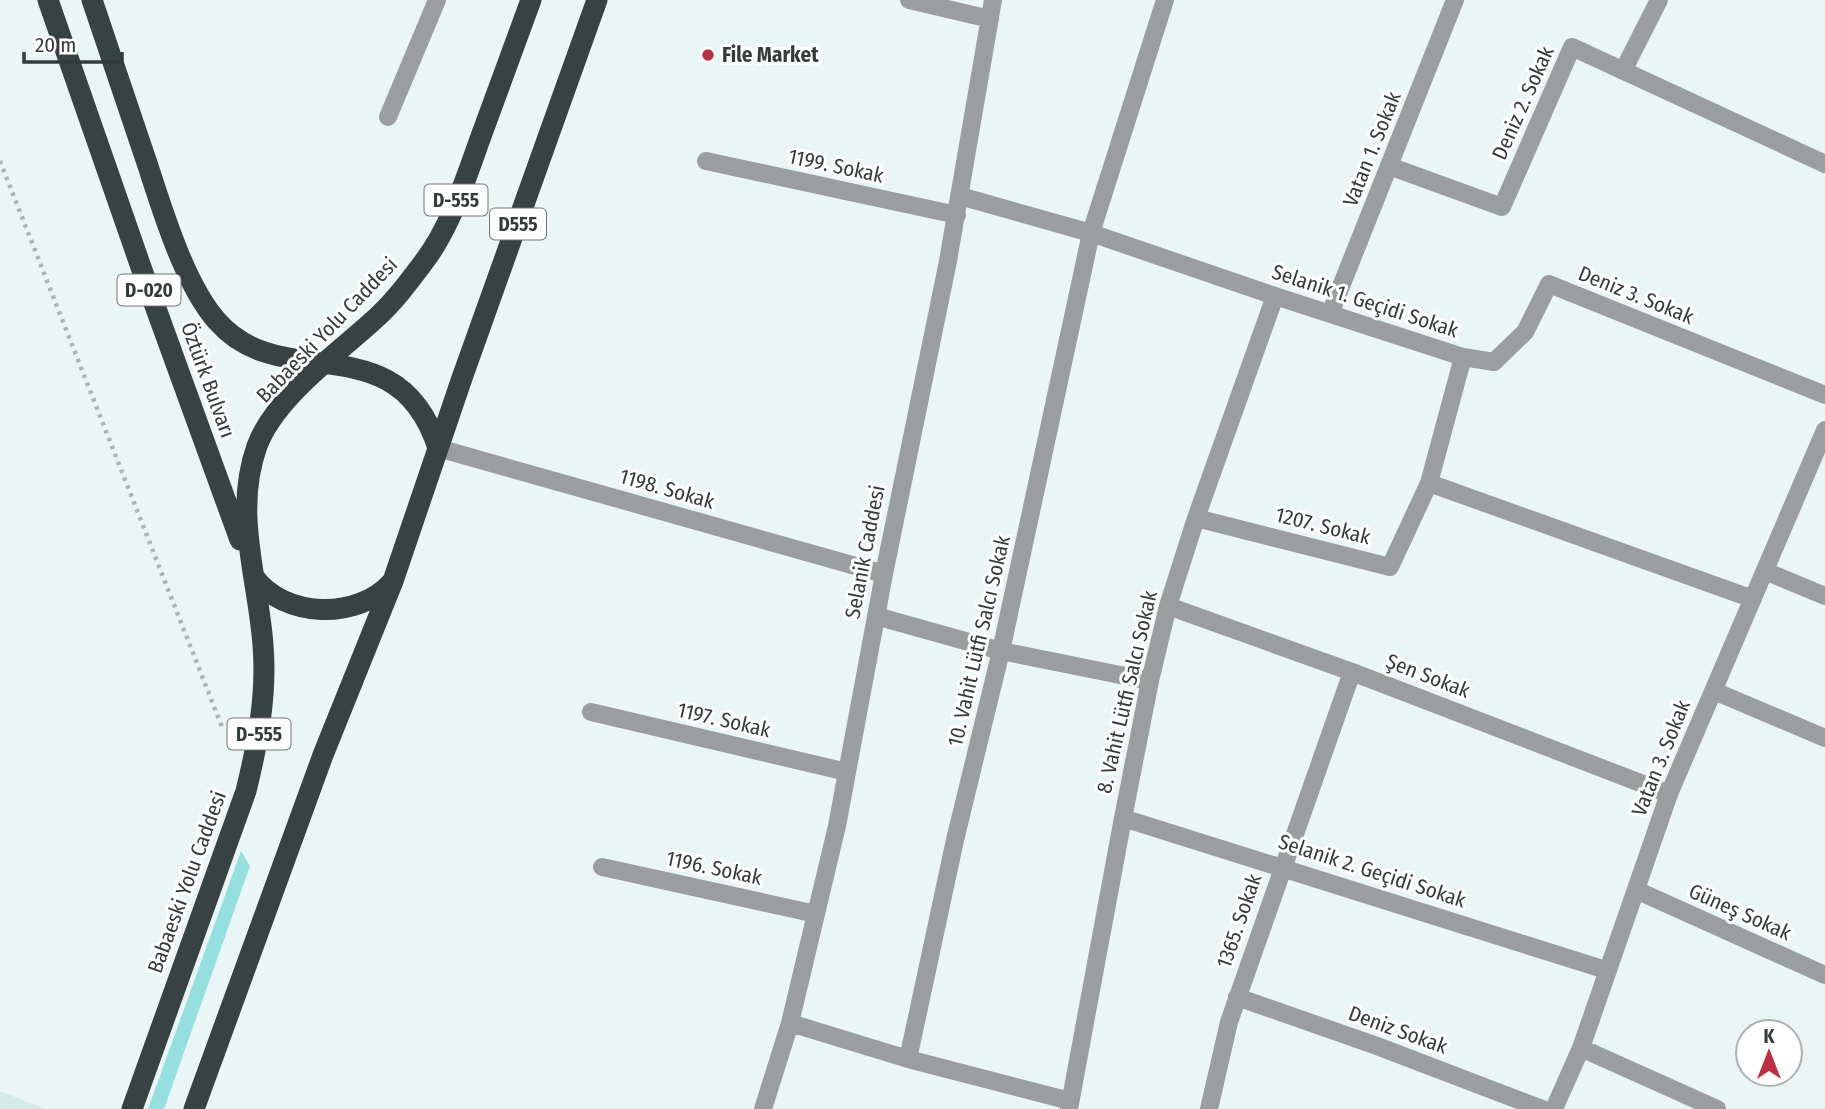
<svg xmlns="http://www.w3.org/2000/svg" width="1825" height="1109" font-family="'Fira Sans Condensed',sans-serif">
  <rect width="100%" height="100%" fill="#eaf6f6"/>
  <path fill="#d4e9e9" d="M0 1091 45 1109H0Z"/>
  <path fill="#95dfe1" d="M241 851 250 866 164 1109H148Z"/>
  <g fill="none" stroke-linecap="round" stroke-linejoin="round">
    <path stroke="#acb5b5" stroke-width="4.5" stroke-dasharray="3.5 5" stroke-linecap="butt" d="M0 161 222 727"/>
    <path stroke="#9a9e9e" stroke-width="18" d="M909 0 990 19
      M1623 71 1659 0
      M388 117 437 0
      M706 161 957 215
      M1389 166 1502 207 1572 47 1825 164
      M960 196 1091 233 1275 296 1463 357 1429 483 1753 599
      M1330 314 1455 0
      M1463 357 1494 362 1525 332 1549 284 1825 395
      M438 448 884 574
      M1196 518 1390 567 1429 483
      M1765 571 1825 596
      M1168 606 1352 672 1669 794
      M876 616 1001 651 1150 681
      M1714 691 1825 738
      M591 712 847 772
      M1123 818 1606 970
      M602 867 816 914
      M1636 890 1825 975
      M1237 997 1377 1046 1542 1109
      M790 1023 908 1059 1070 1101
      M1581 1048 1717 1109
      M908 1059 955 840 1001 651 1091 233 1165 0
      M763 1109 790 1023 837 826 884 574 948 261 993 0
      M1069 1109 1123 818 1150 681 1168 606 1196 518 1275 296
      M1209 1109 1229 1022 1352 672
      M1554 1109 1581 1048 1669 794 1825 430"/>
    <path stroke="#384242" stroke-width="21" d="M48 0 142 270 240 540
      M92 0C111 55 129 111 148 166 163 212 185 285 217 321 282 396 397 321 438 448
      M254 577C284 618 357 621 392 582
      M132 1109 246 791C258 742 267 695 263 645 258 577 233 513 257 446 275 397 337 354 375 319 393 303 408 283 423 263 450 228 465 181 480 139 497 93 514 46 531 0
      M194 1109 323 755 393 581 462 378 597 0"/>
  </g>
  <circle fill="#bf2f43" stroke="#fff" stroke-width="2.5" cx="708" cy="55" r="7"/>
  <g text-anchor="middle" stroke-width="6" stroke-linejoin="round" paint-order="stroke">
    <g fill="#fff" stroke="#727575" stroke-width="2">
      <rect x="424.5" y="184.5" width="63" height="31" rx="5"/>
      <rect x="490" y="208.5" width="56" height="31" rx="5"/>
      <rect x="117.5" y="274.5" width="63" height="31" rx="5"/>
      <rect x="227.5" y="718.5" width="63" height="31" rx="5"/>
    </g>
    <g font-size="19" font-weight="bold" fill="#353a3a">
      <text x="456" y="207">D-555</text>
      <text x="518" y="231">D555</text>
      <text x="149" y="297">D-020</text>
      <text x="259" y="741">D-555</text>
    </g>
    <g font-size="21" font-weight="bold" fill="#353a3a" stroke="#fff" text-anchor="start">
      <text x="722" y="62">File Market</text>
    </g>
    <g font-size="21" fill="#353a3a" stroke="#fff">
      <text transform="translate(1523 103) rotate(-66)" y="7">Deniz 2. Sokak</text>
      <text transform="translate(1372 149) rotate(-68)" y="7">Vatan 1. Sokak</text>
      <text transform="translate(836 166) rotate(12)" y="7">1199. Sokak</text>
      <text transform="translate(1636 295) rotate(22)" y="7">Deniz 3. Sokak</text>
      <text transform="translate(1365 301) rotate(18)" y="7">Selanik 1. Geçidi Sokak</text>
      <text transform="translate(327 330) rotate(-46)" y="7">Babaeski Yolu Caddesi</text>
      <text transform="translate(208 380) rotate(70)" y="7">Öztürk Bulvarı</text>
      <text transform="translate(667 489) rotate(16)" y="7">1198. Sokak</text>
      <text transform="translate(1323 526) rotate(14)" y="7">1207. Sokak</text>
      <text transform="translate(865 552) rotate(-79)" y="7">Selanik Caddesi</text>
      <text transform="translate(979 641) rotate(-77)" y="7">10. Vahit Lütfi Salcı Sokak</text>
      <text transform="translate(1428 676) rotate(21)" y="7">Şen Sokak</text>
      <text transform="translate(1127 692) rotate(-77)" y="7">8. Vahit Lütfi Salcı Sokak</text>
      <text transform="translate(724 720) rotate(13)" y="7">1197. Sokak</text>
      <text transform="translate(1661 758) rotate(-68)" y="7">Vatan 3. Sokak</text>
      <text transform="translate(714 868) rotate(12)" y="7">1196. Sokak</text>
      <text transform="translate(1372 871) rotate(18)" y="7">Selanik 2. Geçidi Sokak</text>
      <text transform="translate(187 882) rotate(-70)" y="7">Babaeski Yolu Caddesi</text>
      <text transform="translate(1740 912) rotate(24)" y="7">Güneş Sokak</text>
      <text transform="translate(1239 921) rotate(-71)" y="7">1365. Sokak</text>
      <text transform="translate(1398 1030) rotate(20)" y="7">Deniz Sokak</text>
    </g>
  </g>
  <g transform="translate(1769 1053)"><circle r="33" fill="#ffffff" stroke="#aeb0b0" stroke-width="2"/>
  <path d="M0-5L12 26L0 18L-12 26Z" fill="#bf2f43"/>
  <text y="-10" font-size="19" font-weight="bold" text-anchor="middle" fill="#353a3a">K</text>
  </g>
  <path d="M24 52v10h98v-10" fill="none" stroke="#353a3a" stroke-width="3.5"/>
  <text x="35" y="52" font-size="21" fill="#353a3a" stroke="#ffffff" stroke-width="5" paint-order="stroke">20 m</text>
</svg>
